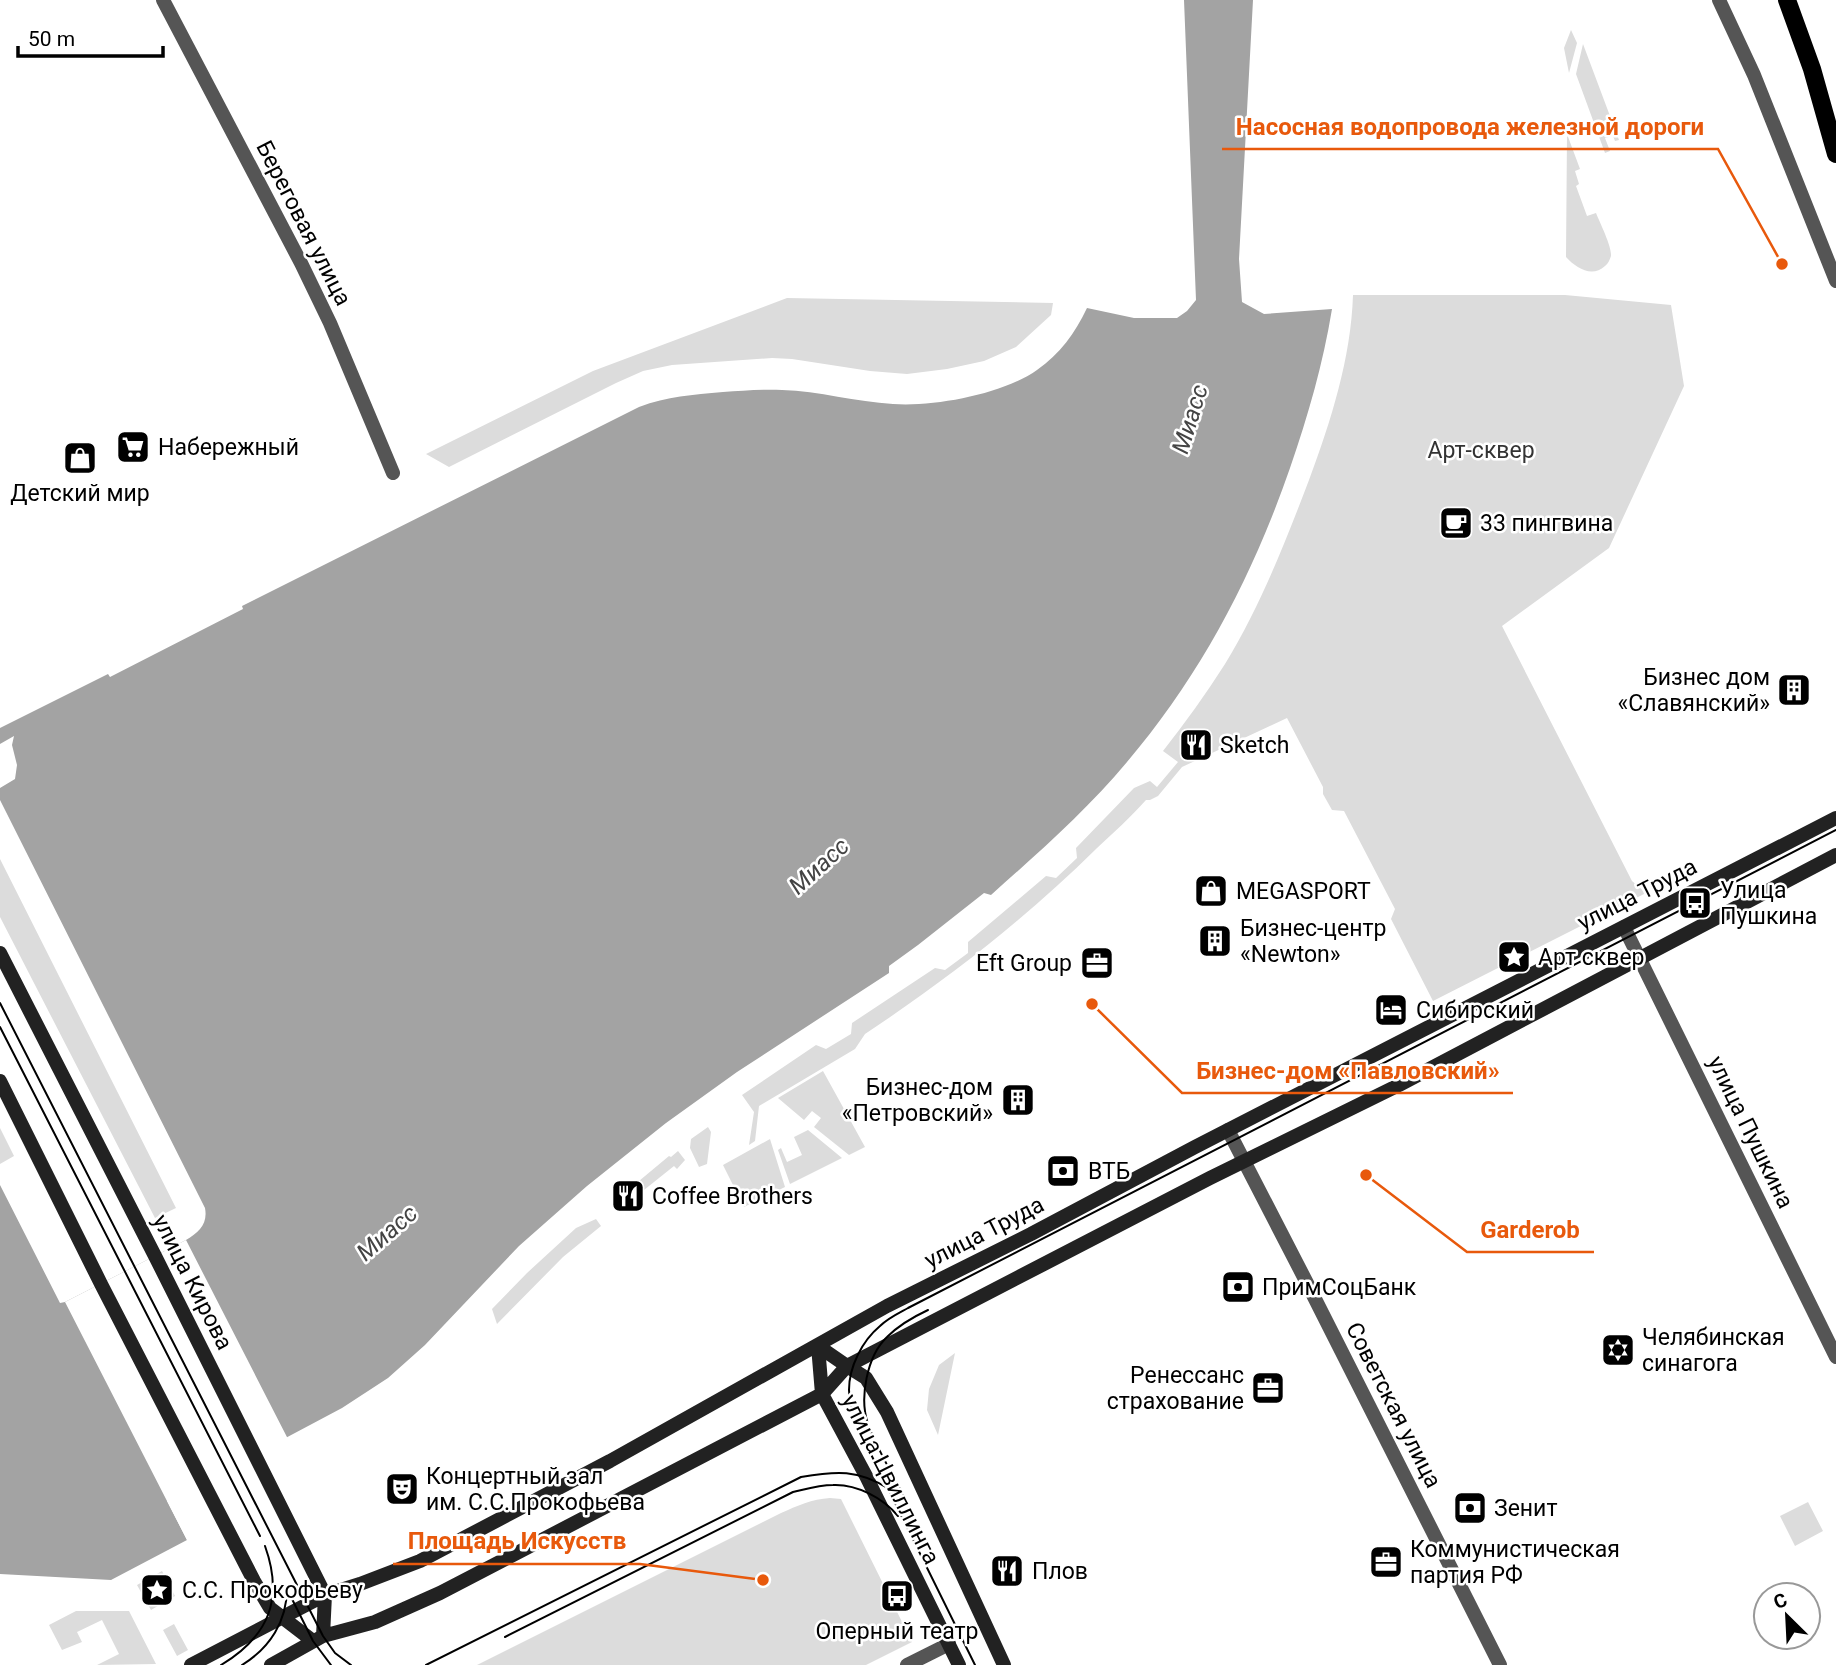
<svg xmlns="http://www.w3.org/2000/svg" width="1836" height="1665" font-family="Roboto,sans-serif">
  <rect width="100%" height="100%" fill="#fff"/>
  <path fill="#dcdcdc" d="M1571 30 1577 43 1569 73 1564 48Z
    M1583 44 1619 140 1615 141 1613 136 1605 138 1610 151 1605 153 1576 74Z
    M1567 134 1580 169 1575 171 1579 184 1576 186 1587 216 1596 213C1600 223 1612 247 1611 256 1610 259 1608 264 1605 266 1592 278 1576 268 1566 257Z
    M1353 295H1565L1671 305 1684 386 1609 548 1502 626 1632 881 1646 893 1433 1001 1391 919 1395 909 1344 811 1332 810 1323 794V787L1287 718 1182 767 1158 796 1150 800H1146C1131 817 1113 833 1096 849 1025 919 948 979 865 1034L855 1049 759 1106 755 1141 749 1145 754 1112 742 1095 816 1045 826 1049 851 1034 852 1023 935 968 945 970 968 953V942L1046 876 1056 878 1077 858 1076 848 1134 788 1150 781 1157 787 1178 762 1163 751C1185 723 1206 694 1225 664 1260 607 1285 543 1309 480 1331 421 1351 358 1353 295Z
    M787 298 1053 303 1051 315 1016 347 984 361 947 369 907 374 870 371 792 359 772 358 672 365 643 371 616 383 449 467 426 454 593 371Z
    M0 859 176 1208 155 1218 0 917Z
    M823 1071 865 1147 849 1155 814 1127 821 1118 812 1111 804 1120 778 1098Z
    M708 1127 711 1132 707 1164 699 1167 690 1148 691 1139Z
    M0 1128 14 1156 0 1164Z
    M808 1130 842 1158 790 1184 778 1150 781 1148 787 1162 802 1155 794 1137Z
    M770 1139 785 1187 744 1207 723 1165Z
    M678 1151 685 1160 677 1169 674 1166 639 1194 635 1190 639 1181 669 1156 671 1157Z
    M596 1219 601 1226 563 1257 497 1324 492 1309 527 1273 576 1228Z
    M955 1353 938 1435 927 1410 929 1389 939 1365Z
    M830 1498 841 1499 912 1642 866 1665H477L781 1513C797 1506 812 1499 830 1498Z
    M1808 1502 1823 1531 1795 1546 1780 1516Z
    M162 1571 175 1596 151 1610 137 1585Z
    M76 1611H129L156 1664 97 1665 119 1654 102 1620 77 1632 82 1642 62 1650 49 1625Z
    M174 1624 188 1650 177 1656 163 1630Z"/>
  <path fill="#a3a3a3" d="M1184 0H1253L1239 259 1242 302 1264 314 1332 309C1323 364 1308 416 1290 468 1253 575 1201 675 1127 762 1086 811 1038 853 991 895L984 893 918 945 889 966V973L737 1072 666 1123 587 1186 519 1246 425 1345 388 1378 342 1408 167 1501 187 1540 111 1580 0 1574V1185L60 1303 65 1302 186 1240C199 1232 208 1224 205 1208L0 800V788L15 779 17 765 12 745 14 736 0 744V728L108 674 110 677 243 609 242 606 639 407C668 396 692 395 723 392 742 391 762 389 782 390 819 391 856 402 893 404 935 407 1003 394 1037 370 1060 354 1075 333 1087 308L1134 318H1177L1187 311 1196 300Z"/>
  <path fill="#fff" d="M186 1240 289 1441 172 1503 190 1538 187 1540 65 1302Z"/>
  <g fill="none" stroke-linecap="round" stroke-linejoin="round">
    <path stroke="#555" stroke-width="14" d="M163 0 301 263 330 323 393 473
      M1719 0 1754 75 1836 281
      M1624 927 1836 1357
      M1228 1130 1308 1285 1500 1665
      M907 1665 949 1644"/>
    <path stroke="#222" stroke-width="14" d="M0 953 155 1256 325 1595 323 1636
      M0 1081 101 1284 254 1581 270 1608 313 1641
      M818 1346 847 1366 866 1378 887 1412 1004 1665
      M818 1346 822 1394 866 1476 959 1665
      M191 1665 325 1595 360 1584 420 1561 610 1461 887 1306 1031 1234 1195 1147 1836 818
      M271 1665 323 1636 375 1622 440 1593 822 1394 847 1366 1210 1178 1399 1085 1836 855"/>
    <path stroke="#000" stroke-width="18" d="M1787 0 1812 69 1836 154"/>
    <path stroke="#000" stroke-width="2" d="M0 1003 323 1636 335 1653 351 1665
      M0 1027 260 1536
      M904 1497C892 1473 877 1449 868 1424 859 1398 867 1356 887 1337 899 1325 913 1317 928 1310
      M292 1599 313 1641 331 1665
      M505 1637 793 1492C806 1489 819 1485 833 1485 857 1484 883 1498 898 1516
      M221 1665C269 1636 284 1599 265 1546
      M242 1665C270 1648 287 1621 287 1588
      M426 1665 801 1477C836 1471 858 1469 889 1489
      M975 1665 858 1428C854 1416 849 1403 849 1390 849 1367 862 1341 880 1326 888 1318 899 1313 908 1308L1836 830"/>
  </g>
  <defs>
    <symbol id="supermarket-square" viewBox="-11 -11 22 22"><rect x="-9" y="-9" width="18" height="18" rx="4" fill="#000" stroke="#fff"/><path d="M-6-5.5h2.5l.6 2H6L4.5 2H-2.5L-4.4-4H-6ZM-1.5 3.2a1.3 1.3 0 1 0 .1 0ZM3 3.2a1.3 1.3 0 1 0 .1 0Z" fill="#fff"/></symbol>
    <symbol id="shop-square" viewBox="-11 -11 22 22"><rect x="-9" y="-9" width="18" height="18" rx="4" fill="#000" stroke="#fff"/><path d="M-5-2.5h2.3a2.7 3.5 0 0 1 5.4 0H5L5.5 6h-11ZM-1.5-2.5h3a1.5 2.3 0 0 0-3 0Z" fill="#fff"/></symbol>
    <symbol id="cafe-square" viewBox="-11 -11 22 22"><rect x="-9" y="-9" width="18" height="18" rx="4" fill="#000" stroke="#fff"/><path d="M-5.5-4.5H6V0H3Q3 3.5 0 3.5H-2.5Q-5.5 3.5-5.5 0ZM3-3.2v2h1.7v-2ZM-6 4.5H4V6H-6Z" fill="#fff"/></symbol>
    <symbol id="building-square" viewBox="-11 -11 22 22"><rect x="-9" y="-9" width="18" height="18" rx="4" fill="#000" stroke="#fff"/><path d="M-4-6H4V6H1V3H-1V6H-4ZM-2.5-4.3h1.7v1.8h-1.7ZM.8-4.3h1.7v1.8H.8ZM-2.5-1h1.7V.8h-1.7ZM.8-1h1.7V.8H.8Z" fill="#fff"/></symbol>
    <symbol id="restaurant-square" viewBox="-11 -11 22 22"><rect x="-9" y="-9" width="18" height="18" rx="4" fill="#000" stroke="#fff"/><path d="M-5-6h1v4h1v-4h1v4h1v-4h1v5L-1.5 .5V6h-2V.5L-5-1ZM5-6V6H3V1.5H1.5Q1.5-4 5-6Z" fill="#fff"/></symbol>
    <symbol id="bus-square" viewBox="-11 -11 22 22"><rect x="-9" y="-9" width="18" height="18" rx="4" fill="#000" stroke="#fff"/><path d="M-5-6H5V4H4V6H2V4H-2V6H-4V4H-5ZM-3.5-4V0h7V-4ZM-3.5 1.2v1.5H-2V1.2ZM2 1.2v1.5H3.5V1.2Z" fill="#fff"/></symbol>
    <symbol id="sight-square" viewBox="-11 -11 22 22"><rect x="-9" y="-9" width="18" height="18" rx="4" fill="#000" stroke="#fff"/><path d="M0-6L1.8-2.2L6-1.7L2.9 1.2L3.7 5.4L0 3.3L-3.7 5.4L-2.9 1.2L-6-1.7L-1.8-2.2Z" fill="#fff"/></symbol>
    <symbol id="office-square" viewBox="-11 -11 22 22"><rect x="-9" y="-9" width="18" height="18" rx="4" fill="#000" stroke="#fff"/><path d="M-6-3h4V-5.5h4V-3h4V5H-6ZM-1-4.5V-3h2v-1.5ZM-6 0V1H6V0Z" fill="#fff"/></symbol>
    <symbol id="hotel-square" viewBox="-11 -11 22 22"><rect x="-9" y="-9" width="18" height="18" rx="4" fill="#000" stroke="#fff"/><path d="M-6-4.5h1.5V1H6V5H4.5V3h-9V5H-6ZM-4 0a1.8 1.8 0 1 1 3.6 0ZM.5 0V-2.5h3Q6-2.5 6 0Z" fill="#fff"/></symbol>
    <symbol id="bank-square" viewBox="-11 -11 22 22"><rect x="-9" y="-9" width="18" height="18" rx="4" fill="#000" stroke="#fff"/><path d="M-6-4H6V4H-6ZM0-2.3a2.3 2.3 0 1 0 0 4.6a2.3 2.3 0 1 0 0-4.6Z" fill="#fff"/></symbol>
    <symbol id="synagogue-square" viewBox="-11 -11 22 22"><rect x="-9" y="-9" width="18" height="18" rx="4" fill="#000" stroke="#fff"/><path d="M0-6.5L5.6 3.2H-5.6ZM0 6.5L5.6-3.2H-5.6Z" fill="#fff"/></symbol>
    <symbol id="theatre-square" viewBox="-11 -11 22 22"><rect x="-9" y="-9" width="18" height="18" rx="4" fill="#000" stroke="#fff"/><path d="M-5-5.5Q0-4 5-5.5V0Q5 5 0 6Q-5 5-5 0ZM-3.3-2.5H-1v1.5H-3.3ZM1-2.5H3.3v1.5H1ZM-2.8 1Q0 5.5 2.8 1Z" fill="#fff"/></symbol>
  </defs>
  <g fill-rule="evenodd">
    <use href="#supermarket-square" x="114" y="428" width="38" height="38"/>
    <use href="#shop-square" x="61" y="439" width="38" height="38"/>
    <use href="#cafe-square" x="1437" y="504" width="38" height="38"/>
    <use href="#building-square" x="1775" y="671" width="38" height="38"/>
    <use href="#restaurant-square" x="1177" y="726" width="38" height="38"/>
    <use href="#shop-square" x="1192" y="872" width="38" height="38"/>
    <use href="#bus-square" x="1676" y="884" width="38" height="38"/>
    <use href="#building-square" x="1196" y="922" width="38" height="38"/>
    <use href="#sight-square" x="1495" y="938" width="38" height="38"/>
    <use href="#office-square" x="1078" y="944" width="38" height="38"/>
    <use href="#hotel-square" x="1372" y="991" width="38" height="38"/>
    <use href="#building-square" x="999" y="1081" width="38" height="38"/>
    <use href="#bank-square" x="1044" y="1152" width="38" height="38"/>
    <use href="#restaurant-square" x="609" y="1177" width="38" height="38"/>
    <use href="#bank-square" x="1219" y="1268" width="38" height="38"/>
    <use href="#synagogue-square" x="1599" y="1331" width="38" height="38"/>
    <use href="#office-square" x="1249" y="1369" width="38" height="38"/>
    <use href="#theatre-square" x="383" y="1470" width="38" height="38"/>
    <use href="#bank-square" x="1451" y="1489" width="38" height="38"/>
    <use href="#office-square" x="1367" y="1543" width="38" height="38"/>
    <use href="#restaurant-square" x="988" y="1552" width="38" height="38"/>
    <use href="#sight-square" x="138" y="1571" width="38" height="38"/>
    <use href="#bus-square" x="878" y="1577" width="38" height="38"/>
  </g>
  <g text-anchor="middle" stroke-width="5" stroke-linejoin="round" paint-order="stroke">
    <g font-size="23" fill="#000" stroke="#fff">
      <text transform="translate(304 223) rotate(63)" y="8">Береговая улица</text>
      <text transform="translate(1637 894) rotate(-27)" y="8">улица Труда</text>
      <text transform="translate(1751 1132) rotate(64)" y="8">улица Пушкина</text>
      <text transform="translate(984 1232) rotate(-27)" y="8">улица Труда</text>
      <text transform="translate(193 1282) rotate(63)" y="8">улица Кирова</text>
      <text transform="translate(1394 1405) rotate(63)" y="8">Советская улица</text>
      <text transform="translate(891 1479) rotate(63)" y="8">улица Цвиллинга</text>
    </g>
    <g font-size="23" fill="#000" stroke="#fff" text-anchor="start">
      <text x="158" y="455">Набережный</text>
      <text x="80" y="501" text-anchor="middle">Детский мир</text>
      <text x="1480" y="531">33 пингвина</text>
      <text x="1770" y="685" text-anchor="end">Бизнес дом<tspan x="1770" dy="26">«Славянский»</tspan></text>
      <text x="1220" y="753">Sketch</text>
      <text x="1720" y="898">Улица<tspan x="1720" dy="26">Пушкина</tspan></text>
      <text x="1236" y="899">MEGASPORT</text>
      <text x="1240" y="936">Бизнес-центр<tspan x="1240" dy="26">«Newton»</tspan></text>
      <text x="1538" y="965">Арт сквер</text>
      <text x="1072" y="971" text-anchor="end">Eft Group</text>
      <text x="1416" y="1018">Сибирский</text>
      <text x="993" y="1095" text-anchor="end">Бизнес-дом<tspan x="993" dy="26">«Петровский»</tspan></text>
      <text x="1088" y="1179">ВТБ</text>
      <text x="652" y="1204">Coffee Brothers</text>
      <text x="1262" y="1295">ПримСоцБанк</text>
      <text x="1642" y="1345">Челябинская<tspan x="1642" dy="26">синагога</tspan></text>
      <text x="1244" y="1383" text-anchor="end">Ренессанс<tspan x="1244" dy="26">страхование</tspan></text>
      <text x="426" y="1484">Концертный зал<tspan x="426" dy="26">им. С.С.Прокофьева</tspan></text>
      <text x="1494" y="1516">Зенит</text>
      <text x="1410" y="1557">Коммунистическая<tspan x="1410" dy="26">партия РФ</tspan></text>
      <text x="1032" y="1579">Плов</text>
      <text x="182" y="1598">С.С. Прокофьеву</text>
      <text x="897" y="1639" text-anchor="middle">Оперный театр</text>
    </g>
    <g font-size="23" fill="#333" stroke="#fff">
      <text x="1481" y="458">Арт-сквер</text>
    </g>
    <g font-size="24" font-style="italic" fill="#444" stroke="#fff">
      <text transform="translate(1190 419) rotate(-73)" y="8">Миасс</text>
      <text transform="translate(819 866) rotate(-42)" y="8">Миасс</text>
      <text transform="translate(387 1233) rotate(-41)" y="8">Миасс</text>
    </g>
  </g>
  <path fill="none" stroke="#e8590c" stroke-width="2.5" d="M1782 264L1718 149H1222M1092 1004L1182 1093H1513M1366 1175L1467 1252H1594M763 1580L640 1564H393"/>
  <g fill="#e8590c" stroke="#fff" stroke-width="2.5">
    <circle cx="1782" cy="264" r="7"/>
    <circle cx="1092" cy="1004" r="7"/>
    <circle cx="1366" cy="1175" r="7"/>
    <circle cx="763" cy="1580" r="7"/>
  </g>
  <g font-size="24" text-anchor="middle" font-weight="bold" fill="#e8590c" stroke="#fff" stroke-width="5" stroke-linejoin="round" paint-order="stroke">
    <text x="1470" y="135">Насосная водопровода железной дороги</text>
    <text x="1348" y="1079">Бизнес-дом «Павловский»</text>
    <text x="1530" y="1238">Garderob</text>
    <text x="517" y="1549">Площадь Искусств</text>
  </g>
  <g transform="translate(1787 1616) rotate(336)"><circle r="33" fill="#ffffff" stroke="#999999" stroke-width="2"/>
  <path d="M0-5L12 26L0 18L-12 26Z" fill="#000000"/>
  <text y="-10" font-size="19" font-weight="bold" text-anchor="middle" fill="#000000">С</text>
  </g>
  <path d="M18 46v10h145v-10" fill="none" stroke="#000000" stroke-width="3.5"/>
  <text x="28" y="46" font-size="21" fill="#000000" stroke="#ffffff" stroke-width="5" paint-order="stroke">50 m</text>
</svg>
